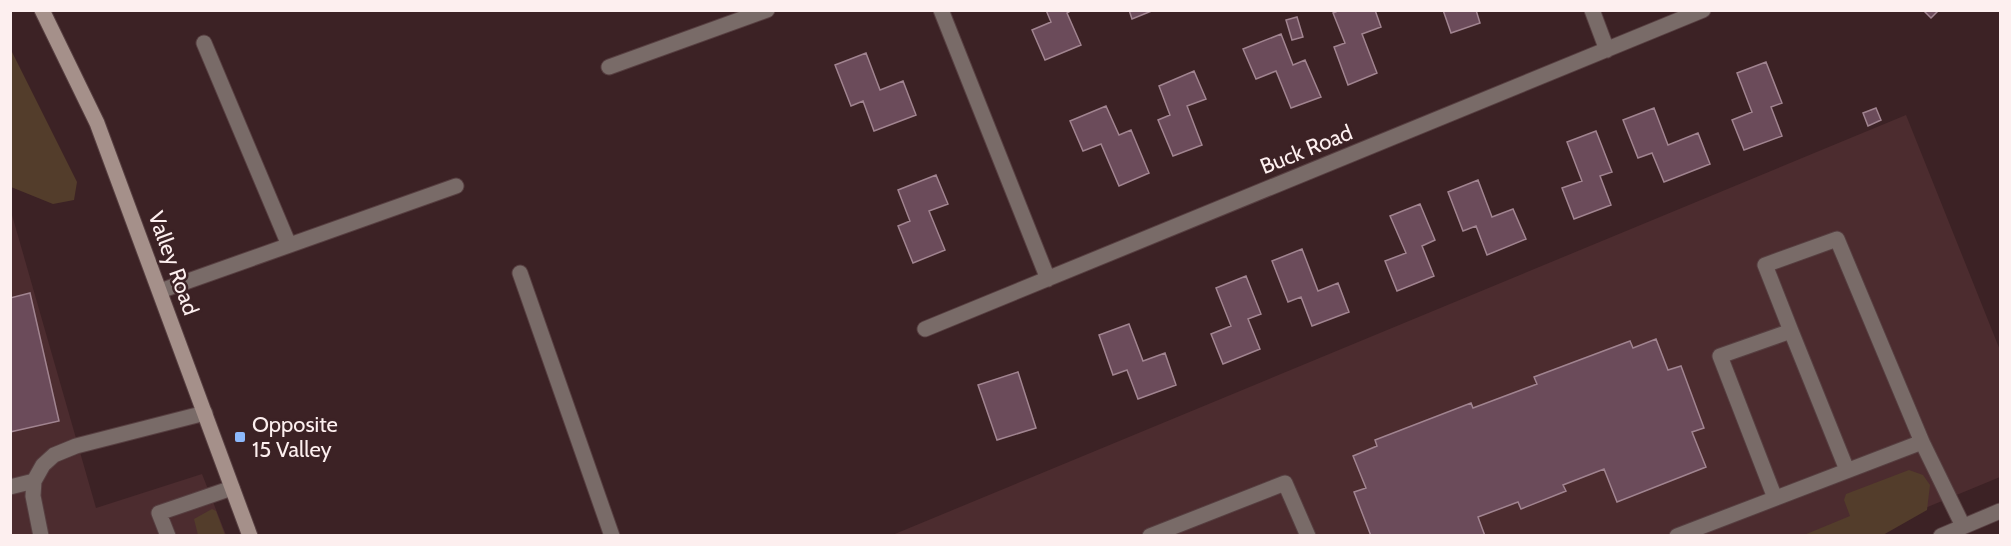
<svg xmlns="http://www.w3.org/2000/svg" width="2011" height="546" font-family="Cabin,sans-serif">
  <rect width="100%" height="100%" fill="#3c2225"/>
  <path fill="#4c2c2f" d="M1906 115 2000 350V477L1860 535 890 536Z
    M10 208 96 508 202 474 226 535H11Z"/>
  <path fill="#533d2b" d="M11 50 77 182 74 200 53 204 11 187Z
    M1909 470 1923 475 1930 485 1927 510 1883 535H1804L1850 516 1844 500 1846 494Z
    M212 509 216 511 225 535H198L194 519Z"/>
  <path fill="#6b4b5a" stroke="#a18490" stroke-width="1.5" d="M1046 10H1072L1067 13 1081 45 1045 60 1032 30 1051 22Z
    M1129 10H1154L1132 19Z
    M1340 10H1375L1381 27 1362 34 1377 73 1348 85 1334 47 1345 43 1333 13Z
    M1443 10H1476L1480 23 1451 33Z
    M1923 10H1939L1931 18Z
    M1297 17 1303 37 1292 40 1286 20Z
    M1281 34 1293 65 1305 60 1321 97 1291 108 1276 71 1256 79 1243 49Z
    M866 53 880 90 903 81 916 115 874 131 863 101 851 106 835 65Z
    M1766 62 1782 103 1771 107 1782 136 1744 150 1732 120 1752 112 1737 73Z
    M1194 71 1206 99 1187 106 1202 145 1173 156 1158 120 1170 115 1159 86Z
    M1106 106 1119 135 1131 130 1149 173 1119 186 1101 144 1083 151 1070 121Z
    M1654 108 1668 145 1698 133 1710 164 1664 182 1652 153 1638 158 1623 120Z
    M1876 108 1881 120 1868 126 1863 113Z
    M1596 131 1612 172 1600 176 1611 205 1574 219 1562 188 1582 181 1567 142Z
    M936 175 948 204 929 211 945 250 913 263 898 226 910 221 898 190Z
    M1478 180 1492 217 1513 209 1526 239 1487 255 1476 226 1463 231 1448 192Z
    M1420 204 1435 240 1422 246 1434 276 1397 291 1385 261 1406 253 1390 216Z
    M1302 249 1318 291 1338 283 1349 312 1312 326 1301 297 1288 302 1272 261Z
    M1246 276 1261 314 1248 319 1260 349 1223 364 1211 334 1231 326 1216 288Z
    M30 293 59 421 10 432V298Z
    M1129 324 1143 361 1165 353 1176 385 1138 399 1127 370 1113 375 1099 335Z
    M1656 339 1668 370 1681 366 1704 428 1692 432 1706 467 1617 502 1604 469 1563 485 1566 491 1521 509 1518 502 1478 517 1485 536H1371L1354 492 1366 488 1353 456 1377 446 1375 440 1471 403 1473 408 1537 384 1534 377 1630 341 1633 348Z
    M1018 372 1036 428 997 440 978 385Z"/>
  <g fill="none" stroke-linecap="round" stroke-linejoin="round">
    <defs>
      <path id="service" d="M204 43 289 245
        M520 273 612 536
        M160 291 456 186
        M1791 331 1847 470
        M10 487 34 481
        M1775 498 1720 356 1791 331 1765 265 1837 239 1922 442
        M41 536 33 496 34 481 43 465 54 455 76 446 205 413
        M168 536 159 513 232 488
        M1150 536 1285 483 1308 536
        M1677 536 1922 442 1963 526"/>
      <path id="minor" d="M941 10 1048 279
        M1592 10 1607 50
        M609 67 767 10
        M925 329 1703 10
        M1941 536 2000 511"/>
      <path id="secondary" d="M42 10 97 123 250 536"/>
    </defs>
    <use href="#service" stroke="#573f41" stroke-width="17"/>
    <use href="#minor" stroke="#573f41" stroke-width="17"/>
    <use href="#secondary" stroke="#573f41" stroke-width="17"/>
    <use href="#service" stroke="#796b68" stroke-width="15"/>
    <use href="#minor" stroke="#796b68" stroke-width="15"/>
    <use href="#secondary" stroke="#a5908a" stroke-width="15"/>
  </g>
  <rect fill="#8db9fc" stroke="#3c2225" stroke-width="2" x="234" y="431" width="12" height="12" rx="3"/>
  <g text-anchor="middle" stroke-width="5" stroke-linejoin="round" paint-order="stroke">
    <g font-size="22" fill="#fdefef" stroke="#3c2225">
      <text transform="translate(1306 149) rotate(-22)" y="8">Buck Road</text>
      <text transform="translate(174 263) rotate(70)" y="8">Valley Road</text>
    </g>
    <g font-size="22" fill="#fdefef" stroke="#3c2225" text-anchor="start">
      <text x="252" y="432">Opposite<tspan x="252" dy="25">15 Valley</tspan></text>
    </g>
  </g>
  <rect width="2011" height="546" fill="none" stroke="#fdefef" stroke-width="24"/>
</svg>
